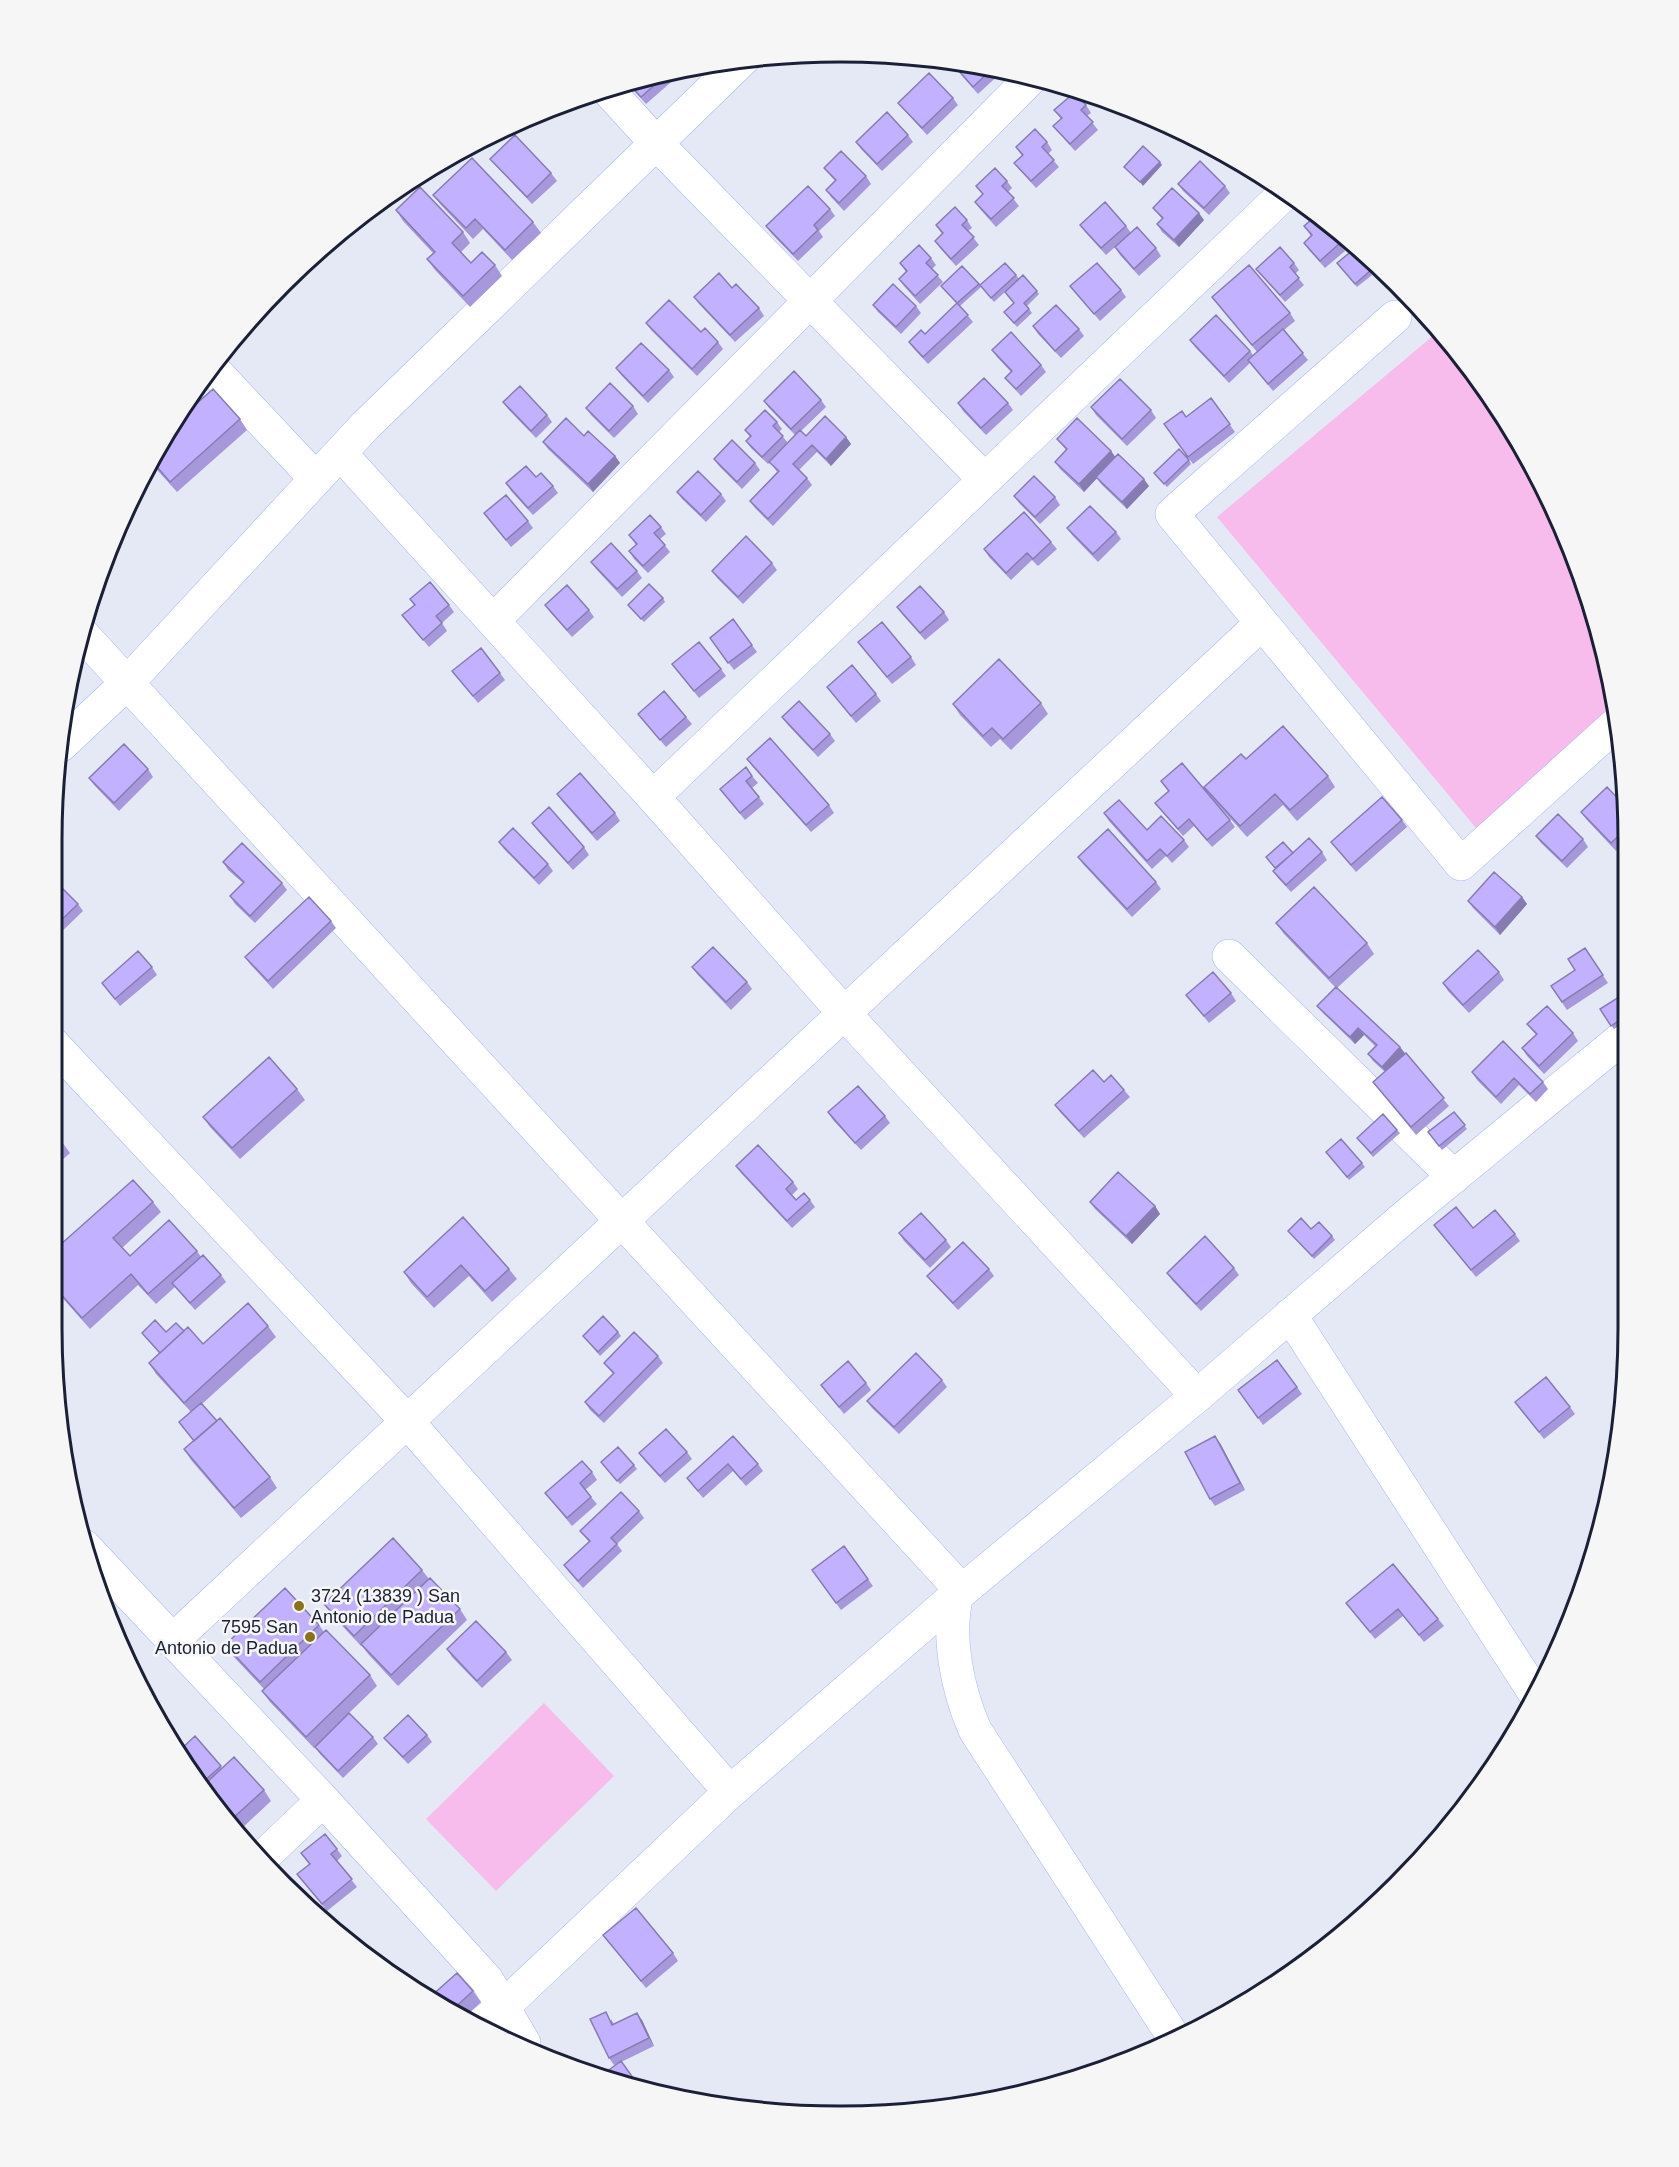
<svg xmlns="http://www.w3.org/2000/svg" width="1679" height="2167" font-family="Arial,sans-serif">
  <rect width="100%" height="100%" fill="#e5e9f5"/>
  <path fill="#f7bceb" d="M1440 330 1522 445 1586 586 1611 713 1476 828 1217 517Z
    M544 1703 614 1776 496 1891 426 1819Z"/>
  <g fill="none" stroke-linecap="round" stroke-linejoin="round">
    <defs>
      <path id="minor" d="M606 88 656 143 985 480
        M1395 317 1172 514 1461 864 1614 726
        M210 366 316 479
        M340 453 653 797 844 1013 1197 1396
        M493 621 1033 76
        M83 635 962 1591
        M61 745 127 683 365 426 744 58
        M653 797 1285 193
        M1229 956 1454 1177
        M52 1043 407 1421 730 1792
        M1290 1315 1534 1692
        M84 1546 323 1800 487 1980 524 2043
        M957 1595C946 1637 958 1691 975 1730L1173 2036
        M172 1641 1262 623
        M262 1858 323 1800
        M480 2025 503 2007 730 1792 957 1595 1197 1396 1407 1215 1627 1034"/>
    </defs>
    <use href="#minor" stroke="#a8b7f4" stroke-width="34"/>
    <use href="#minor" stroke="#fff" stroke-width="33"/>
  </g>
  <path fill="#a698db" d="M950 62 1003 71 978 94Z
    M685 70 646 104 627 83Z
    M953 98 958 105 927 135 904 110 898 103Z
    M1108 102 1125 109 1119 114Z
    M1086 105 1091 113 1087 116 1098 130 1075 151 1059 133 1053 126 1061 119 1054 110Z
    M908 135 913 142 882 171 861 149 856 142Z
    M1047 142 1052 150 1048 154 1059 167 1036 188 1020 170 1014 163 1022 156 1016 147Z
    M1226 156 1248 169 1242 174Z
    M490 159 551 173 557 181 532 204 496 166Z
    M824 168 866 176 871 184 844 211 831 197 826 190 835 181Z
    M1007 181 1012 188 1008 192 1019 206 996 227 980 209 975 202 983 195 976 186Z
    M1178 184 1225 186 1230 193 1209 215 1183 191Z
    M401 189 402 191 382 208 379 204Z
    M433 195 533 222 541 233 512 260 483 229 473 239 441 205Z
    M1153 208 1204 220 1179 247 1162 232 1157 224 1162 219Z
    M830 209 835 216 819 231 823 237 798 261 771 233 766 226Z
    M396 210 463 232 470 243 461 252 471 263 495 265 502 276 470 307 435 270 427 259 433 253 403 221Z
    M1319 213 1339 233 1334 237 1345 251 1325 268 1309 250 1304 243 1311 236 1304 226Z
    M967 220 972 228 968 231 979 245 956 266 940 248 935 241 942 234 936 225Z
    M1080 225 1126 226 1131 233 1106 255 1085 232Z
    M1115 247 1156 248 1161 256 1139 276 1120 255Z
    M931 258 936 265 932 269 943 282 920 304 904 286 899 279 906 272 900 263Z
    M1294 263 1299 270 1295 274 1304 285 1285 302 1262 276 1256 269Z
    M1340 266 1370 271 1372 275 1357 287Z
    M1016 275 1019 279 994 302 980 285Z
    M979 284 981 287 960 306 973 322 928 364 914 349 909 342 925 334 957 304 941 286Z
    M1070 286 1121 290 1126 297 1100 321Z
    M732 288 759 308 764 316 735 342 699 304 694 297Z
    M1037 291 1039 294 1027 306 1032 313 1017 327 1004 312 1014 303 1005 292Z
    M1212 297 1290 313 1295 321 1284 330 1308 360 1273 391 1250 363 1229 383 1195 347 1190 340 1250 351 1253 355 1257 352Z
    M873 305 916 306 921 313 901 334 878 312Z
    M646 323 701 332 718 342 723 349 697 376 651 330Z
    M1033 326 1079 329 1084 336 1061 358 1038 334Z
    M992 350 1041 365 1046 372 1021 396 1005 378 1011 372 997 357Z
    M616 368 669 370 674 377 648 403 621 375Z
    M202 379 206 384 191 397Z
    M1211 398 1235 432 1193 464 1164 424 1186 417Z
    M821 400 826 407 801 431 806 436 846 437 851 444 831 466 817 452 799 470 807 478 812 485 773 526 755 508 750 501 777 472 770 462 768 464 751 448 746 441 750 437 745 430 777 422 782 429 779 432 788 443 795 435 769 408 764 401Z
    M503 402 547 415 552 422 536 438 508 409Z
    M958 403H1008L1013 410 986 435 963 411Z
    M633 406 638 414 614 438 591 415 586 408Z
    M1091 407 1151 410 1156 418 1127 446 1096 415Z
    M240 419 247 430 177 492 150 462 175 423Z
    M584 436 615 456 620 463 593 492 548 449 543 442Z
    M1057 439 1111 451 1115 457 1149 486 1127 509 1101 484 1097 478 1084 492 1060 469 1055 462 1066 450Z
    M714 459 755 463 760 470 742 489 719 466Z
    M1189 460 1191 464 1167 487 1154 473Z
    M536 477 553 486 558 493 533 515 511 491 506 483Z
    M677 492 721 494 726 501 706 522 682 499Z
    M1014 496 1055 497 1060 505 1040 524 1019 503Z
    M484 513 528 521 533 528 511 547Z
    M661 527 666 534 660 539 670 552 648 573 634 559 629 551 636 545 629 535Z
    M1067 528 1116 532 1121 539 1098 562 1072 535Z
    M1051 542 1057 549 1038 566 1032 560 1011 580 989 557 984 549Z
    M591 562 637 571 642 578 622 597 596 569Z
    M772 563 777 570 743 604 717 578 712 571Z
    M663 598 665 602 644 622 628 605Z
    M410 599 449 605 454 612 442 623 447 631 429 647 402 615 414 605Z
    M545 605 589 610 594 617 572 637 550 612Z
    M897 607 944 612 949 620 925 640 902 614Z
    M733 619 757 652 734 670 710 638Z
    M858 642 911 657 916 665 892 684Z
    M672 664 721 669 726 676 699 698Z
    M452 671 500 673 505 680 478 703Z
    M827 687 876 694 881 701 856 723Z
    M1041 703 1048 714 1011 750 1000 739 991 747 960 715 953 704Z
    M638 714 686 717 692 724 666 747Z
    M782 717 830 734 835 741 818 757 787 724Z
    M747 759 829 805 834 813 811 832 752 766Z
    M1246 759 1328 776 1335 787 1297 821 1283 805 1247 837 1212 798 1204 787Z
    M148 769 153 777 119 811 94 785 89 778Z
    M752 776 758 783 752 788 764 804 745 820 720 789Z
    M1161 781 1230 820 1235 827 1212 847 1194 826 1183 836 1155 803 1168 791Z
    M557 794 615 813 620 821 597 841 562 801Z
    M1626 807V841L1616 851 1586 819 1581 812Z
    M1104 813 1147 830 1184 840 1189 847 1172 863 1166 856 1152 869 1109 821Z
    M1402 820 1407 827 1356 872 1331 842Z
    M532 823 584 847 589 855 573 870 537 830Z
    M1536 836 1583 839 1588 847 1567 868 1541 843Z
    M499 842 548 864 553 871 539 885 504 849Z
    M1322 852 1327 860 1291 892 1278 878 1273 871 1293 853Z
    M1078 857 1156 882 1161 889 1132 917 1083 864Z
    M223 862 282 883 287 890 255 923 235 904 230 896 243 883 228 870Z
    M52 880 78 904 83 911 52 941Z
    M1522 897 1527 904 1500 935 1473 908 1468 901Z
    M331 921 336 928 273 989 250 964 245 957Z
    M1276 923 1367 943 1374 954 1337 988 1400 1047 1449 1106 1416 1135 1373 1082 1385 1072 1373 1061 1368 1054 1375 1046 1364 1035 1355 1044 1323 1013 1317 1006 1335 987 1284 934Z
    M1585 948 1608 983 1567 1010 1551 986 1575 970Z
    M152 967 157 975 120 1006 102 983Z
    M692 967 747 982 752 989 731 1010 697 974Z
    M1499 972 1504 980 1469 1013 1448 991 1443 983Z
    M1231 993 1236 1001 1209 1023 1186 995Z
    M1600 1009H1627V1020L1614 1029Z
    M1527 1024 1573 1033 1578 1041 1544 1074 1527 1056 1522 1048 1536 1035Z
    M1472 1072 1543 1082 1548 1089 1536 1102 1519 1085 1501 1104 1477 1080Z
    M1104 1082 1124 1090 1130 1097 1084 1138 1060 1112 1055 1105Z
    M297 1089 305 1100 240 1159 210 1127 203 1117Z
    M828 1112 885 1116 890 1123 861 1150 833 1120Z
    M1454 1112 1467 1129 1442 1150 1428 1132Z
    M1397 1130 1400 1133 1373 1157 1357 1138Z
    M52 1131 62 1142 70 1153 51 1170Z
    M1329 1155 1362 1163 1365 1167 1349 1180Z
    M736 1166 793 1182 798 1189 792 1195 796 1200H810L815 1207 792 1228 741 1173Z
    M153 1202 161 1212 122 1248 130 1256 197 1251 201 1257 221 1275 226 1282 195 1310 175 1287 156 1304 138 1285 90 1329 51 1285V1253Z
    M1090 1202 1155 1206 1160 1214 1132 1244 1095 1209Z
    M463 1217 509 1269 517 1279 492 1302 469 1276 434 1308 411 1283 404 1272Z
    M1434 1225 1515 1234 1520 1241 1476 1277Z
    M1311 1229 1332 1236 1335 1240 1314 1259 1288 1231Z
    M899 1233 946 1240 951 1247 930 1268 904 1241Z
    M1234 1268 1239 1275 1201 1311 1172 1280 1167 1273Z
    M989 1269 994 1276 958 1310 933 1283 927 1276Z
    M268 1326 276 1337 202 1404 217 1421 270 1477 277 1488 241 1518 191 1460 184 1449 194 1441 191 1412 156 1374 149 1363 159 1353 142 1333 184 1331 203 1344Z
    M618 1332 621 1336 600 1356 583 1336Z
    M658 1356 663 1363 604 1423 590 1410 585 1402 613 1374 604 1363Z
    M942 1380 947 1387 899 1434 872 1408 867 1401Z
    M866 1383 871 1390 844 1414 821 1385Z
    M1297 1387 1302 1394 1263 1425 1238 1390Z
    M1570 1407 1575 1414 1544 1439 1520 1409Z
    M733 1436 758 1464 763 1471 746 1486 733 1471 703 1498 687 1478Z
    M1220 1443 1245 1490 1215 1506 1210 1499Z
    M687 1452 692 1459 665 1483 644 1460 639 1453Z
    M601 1462 634 1465 637 1469 620 1484Z
    M592 1472 597 1480 585 1490 597 1504 572 1526 545 1493Z
    M639 1511 644 1518 617 1544 622 1551 583 1588 569 1572 564 1565 589 1542 580 1531Z
    M844 1546 873 1586 841 1610 812 1570Z
    M1393 1564 1444 1626 1424 1642 1403 1616 1375 1639 1346 1603Z
    M422 1570 429 1579 460 1609 467 1620 398 1686 369 1655 362 1646H361L332 1615 324 1604Z
    M319 1625 324 1632 370 1675 377 1686 349 1713 373 1737 378 1744 343 1778 320 1754 315 1747 314 1748 270 1702 262 1691 264 1689 233 1656 225 1645Z
    M447 1649 506 1652 512 1660 482 1688 452 1657Z
    M427 1735 432 1742 408 1764 390 1745 384 1738Z
    M195 1736 222 1768 264 1790 271 1801 240 1830 179 1751Z
    M337 1849 342 1856 337 1861 357 1887 327 1911 297 1874 309 1864 301 1853Z
    M603 1935 673 1953 678 1961 646 1988Z
    M473 1991 481 2002 464 2018 446 2011Z
    M611 2019 614 2024 642 2020 654 2046 621 2062 641 2090 636 2089 602 2075 618 2063 614 2065 609 2058Z"/>
  <path fill="#877cb2" d="M1160 162 1162 165 1143 186 1140 182Z
    M1199 213 1204 220 1179 247 1174 240Z
    M846 437 851 444 831 466 826 459Z
    M1111 451 1116 458 1084 492 1079 484Z
    M615 456 620 463 593 492 588 484Z
    M1144 479 1149 486 1127 509 1122 502Z
    M1522 897 1527 904 1500 935 1495 927Z
    M1358 1028 1364 1035 1355 1044 1350 1037Z
    M1400 1047 1405 1054 1387 1074 1382 1067Z
    M1155 1206 1160 1214 1132 1244 1126 1236Z
    M1215 1436 1220 1443 1245 1490 1240 1483Z
    M637 2013 642 2020 654 2046 649 2038Z"/>
  <path fill="#c1b1ff" stroke="#877cb2" stroke-width="1.5" d="M952 63 992 69 973 87Z
    M929 73 953 98 922 128 898 103Z
    M667 74 641 97 628 83Z
    M1074 93 1086 105 1081 110 1093 122 1070 144 1053 126 1062 118 1054 110Z
    M887 112 908 135 877 164 856 142Z
    M1035 129 1047 142 1042 147 1054 160 1031 181 1014 163 1023 155 1016 147Z
    M515 135 551 173 527 197 490 159Z
    M1143 146 1160 162 1140 182 1124 167Z
    M841 151 866 176 839 203 826 190 836 180 824 168Z
    M472 158 533 222 505 250 475 219 466 228 433 195Z
    M1229 158 1240 165 1237 167Z
    M1200 161 1225 186 1204 208 1178 184Z
    M995 168 1007 181 1002 186 1014 198 991 219 975 202 983 194 976 186Z
    M808 186 830 209 814 225 818 230 793 254 766 226Z
    M420 187 463 232 452 243 471 263 482 252 495 265 463 296 427 259 435 252 396 210Z
    M1172 188 1199 213 1174 240 1157 224 1163 218 1153 208Z
    M1105 202 1126 226 1101 248 1080 225Z
    M955 207 967 220 962 225 974 237 951 259 935 241 943 233 936 225Z
    M1319 213 1333 226 1328 230 1340 243 1320 261 1304 243 1312 235 1304 226Z
    M1137 227 1156 248 1134 269 1115 247Z
    M919 245 931 258 926 263 938 275 915 296 899 279 907 271 900 263Z
    M1280 247 1294 263 1290 267 1299 278 1280 295 1256 269Z
    M1353 250 1370 271 1355 284 1337 263Z
    M1005 263 1016 275 991 298 980 285Z
    M1097 263 1121 290 1094 314 1070 286Z
    M1249 265 1290 313 1252 345 1212 297Z
    M962 266 979 284 957 303 941 286Z
    M719 273 732 288 736 284 759 308 730 335 694 297Z
    M1023 275 1037 291 1024 303 1029 309 1014 323 1004 312 1014 303 1005 292Z
    M893 284 916 306 896 327 873 305Z
    M669 300 701 332 705 328 718 342 692 369 646 323Z
    M957 303 968 315 923 357 909 342 921 330 925 334Z
    M1056 305 1079 329 1055 351 1033 326Z
    M1216 315 1250 351 1224 376 1190 340Z
    M1283 329 1303 353 1268 384 1248 360Z
    M1011 332 1041 365 1016 389 1005 378 1012 371 992 350Z
    M641 343 669 370 643 396 616 368Z
    M794 371 821 400 791 429 764 401Z
    M984 378 1008 403 981 428 958 403Z
    M1120 379 1151 410 1122 439 1091 407Z
    M610 383 633 406 609 431 586 408Z
    M520 386 547 415 531 431 503 402Z
    M213 389 240 419 170 482 151 460 175 423Z
    M1211 398 1230 424 1188 457 1164 424 1182 411 1186 417Z
    M765 410 777 422 773 426 783 436 762 457 746 441 751 436 745 430Z
    M825 416 846 437 826 459 812 445 793 464 807 478 768 519 750 501 779 471 769 462 800 430 806 436Z
    M566 418 584 436 588 431 615 456 588 484 543 442Z
    M1077 418 1111 451 1079 484 1055 462 1067 449 1057 439Z
    M732 440 755 463 737 482 714 459Z
    M1179 449 1189 460 1164 484 1154 473Z
    M1118 454 1144 479 1122 502 1096 477Z
    M526 466 536 477 541 473 553 486 528 508 506 483Z
    M698 471 721 494 701 515 677 492Z
    M1034 476 1055 497 1035 517 1014 496Z
    M506 495 528 521 506 540 484 513Z
    M1090 506 1116 532 1093 554 1067 528Z
    M1024 512 1051 542 1033 559 1027 553 1006 573 984 549Z
    M650 515 661 527 654 533 665 545 643 566 629 551 637 544 629 535Z
    M746 536 772 563 738 597 712 571Z
    M611 543 637 571 617 589 591 562Z
    M430 582 449 605 436 616 442 623 423 640 402 615 415 605 410 599Z
    M649 584 663 598 641 619 628 605Z
    M567 585 589 610 567 630 545 605Z
    M920 586 944 612 920 633 897 607Z
    M733 619 752 645 728 663 710 638Z
    M882 622 911 657 887 677 858 642Z
    M699 642 721 669 694 691 672 664Z
    M481 648 500 673 473 696 452 671Z
    M999 659 1041 703 1003 739 992 728 983 736 953 704Z
    M852 665 876 694 851 716 827 687Z
    M664 691 686 717 660 740 638 714Z
    M799 701 830 734 813 750 782 717Z
    M1283 726 1328 776 1290 810 1275 794 1240 826 1204 787 1241 754 1246 759Z
    M770 738 829 805 806 825 747 759Z
    M124 744 148 769 114 803 89 778Z
    M1182 763 1230 820 1207 840 1189 819 1178 829 1155 803 1169 791 1161 781Z
    M746 767 752 776 746 781 759 797 740 813 720 789Z
    M580 773 615 813 592 833 557 794Z
    M1607 787 1626 807V829L1611 843 1581 812Z
    M1382 797 1402 820 1351 865 1331 842Z
    M1119 800 1147 830 1161 816 1184 840 1167 856 1160 849 1147 861 1104 813Z
    M549 807 584 847 568 863 532 823Z
    M1558 814 1583 839 1562 861 1536 836Z
    M513 828 548 864 534 878 499 842Z
    M1108 829 1156 882 1127 909 1078 857Z
    M1309 838 1322 852 1286 885 1273 871Z
    M1283 842 1293 853 1275 868 1266 857Z
    M242 843 282 883 250 916 230 896 244 882 223 862Z
    M1494 872 1522 897 1495 927 1468 901Z
    M53 879 78 904 52 929V880Z
    M1314 887 1367 943 1329 978 1276 923Z
    M309 897 331 921 268 981 245 957Z
    M713 947 747 982 726 1002 692 967Z
    M1585 948 1603 975 1562 1002 1551 986 1575 970 1568 959Z
    M1478 950 1499 972 1463 1005 1443 983Z
    M138 951 152 967 115 999 102 983Z
    M1213 972 1231 993 1204 1016 1186 995Z
    M1336 987 1400 1047 1382 1067 1368 1054 1377 1045 1358 1028 1350 1037 1317 1006Z
    M1619 997 1627 1009V1015L1611 1026 1600 1009Z
    M1547 1006 1573 1033 1539 1066 1522 1048 1537 1034 1527 1024Z
    M1503 1041 1543 1082 1530 1094 1514 1078 1496 1097 1472 1072Z
    M1406 1053 1444 1098 1411 1127 1373 1082Z
    M269 1057 297 1089 232 1148 203 1117Z
    M1093 1070 1104 1082 1111 1075 1124 1090 1079 1131 1055 1105Z
    M858 1086 885 1116 855 1143 828 1112Z
    M1454 1112 1465 1125 1439 1146 1428 1132Z
    M1383 1114 1397 1130 1371 1153 1357 1138Z
    M52 1131 62 1142 52 1152Z
    M1341 1139 1362 1163 1347 1177 1326 1152Z
    M758 1145 793 1182 786 1189 796 1200 804 1193 810 1200 787 1221 736 1166Z
    M1118 1172 1155 1206 1126 1236 1090 1202Z
    M133 1180 153 1202 113 1238 130 1256 169 1220 197 1251 148 1294 131 1274 82 1318 51 1283V1253Z
    M1456 1207 1473 1228 1495 1210 1515 1234 1471 1270 1434 1225Z
    M921 1213 946 1240 925 1260 899 1233Z
    M463 1217 509 1269 485 1291 461 1265 427 1297 404 1272Z
    M1301 1218 1311 1229 1319 1222 1332 1236 1312 1256 1288 1231Z
    M1205 1236 1234 1268 1196 1304 1167 1273Z
    M963 1242 989 1269 953 1303 927 1276Z
    M203 1255 221 1275 190 1303 172 1283Z
    M248 1303 268 1326 184 1403 149 1363 188 1327 203 1344Z
    M603 1316 618 1332 598 1352 583 1336Z
    M155 1320 166 1332 176 1323 184 1331 160 1353 142 1333Z
    M634 1332 658 1356 599 1416 585 1402 614 1373 604 1363Z
    M916 1353 942 1380 894 1427 867 1401Z
    M1277 1360 1297 1387 1258 1418 1238 1390Z
    M848 1361 866 1383 839 1407 821 1385Z
    M1546 1377 1570 1407 1539 1432 1515 1402Z
    M201 1403 217 1421 194 1441 179 1422Z
    M220 1418 270 1477 234 1508 184 1449Z
    M666 1429 687 1452 660 1476 639 1453Z
    M733 1436 758 1464 741 1479 728 1464 698 1491 687 1478Z
    M1215 1436 1240 1483 1210 1499 1185 1452Z
    M618 1447 634 1465 617 1481 601 1462Z
    M582 1461 592 1472 580 1483 591 1497 567 1518 545 1493Z
    M621 1492 639 1511 611 1538 617 1544 578 1581 564 1565 590 1541 580 1531Z
    M393 1538 422 1570 354 1636 324 1604Z
    M844 1546 868 1579 836 1603 812 1570Z
    M1393 1564 1438 1619 1419 1635 1398 1609 1370 1632 1346 1603Z
    M430 1578 460 1609 391 1675 361 1644Z
    M285 1588 319 1625 260 1682 225 1645Z
    M476 1621 506 1652 477 1681 447 1649Z
    M326 1630 370 1675 306 1737 262 1691Z
    M349 1713 373 1737 338 1771 315 1747Z
    M408 1715 427 1735 403 1757 384 1738Z
    M195 1736 221 1766 203 1782 179 1751Z
    M234 1757 264 1790 232 1819 205 1784Z
    M325 1834 337 1849 331 1854 352 1879 322 1904 297 1874 310 1864 301 1853Z
    M636 1908 673 1953 641 1981 603 1935Z
    M457 1973 473 1991 450 2012 446 2011 429 1998Z
    M606 2012 612 2025 637 2013 649 2038 609 2058 590 2019Z
    M621 2061 639 2086 635 2089 602 2075Z"/>
  <g fill="#8a7215" stroke="#f6f6f6" stroke-width="2">
    <circle cx="299" cy="1606" r="6"/>
    <circle cx="310" cy="1637" r="6"/>
  </g>
  <g text-anchor="middle" stroke-width="5" stroke-linejoin="round" paint-order="stroke">
    <g font-size="18" fill="#1b2037" stroke="#f6f6f6" text-anchor="start">
      <text x="311" y="1602">3724 (13839 ) San<tspan x="311" dy="21">Antonio de Padua</tspan></text>
      <text x="298" y="1633" text-anchor="end">7595 San<tspan x="298" dy="21">Antonio de Padua</tspan></text>
    </g>
  </g>
  <path d="M0 0H1679V2167H0ZM840 62H840A778 778 0 0 1 1618 840V1328A778 778 0 0 1 840 2106H840A778 778 0 0 1 62 1328V840A778 778 0 0 1 840 62Z" fill="#f6f6f6" fill-rule="evenodd"/>
  <path fill="none" stroke="#1b2037" stroke-width="3" d="M840 62H840A778 778 0 0 1 1618 840V1328A778 778 0 0 1 840 2106H840A778 778 0 0 1 62 1328V840A778 778 0 0 1 840 62Z"/>
</svg>
